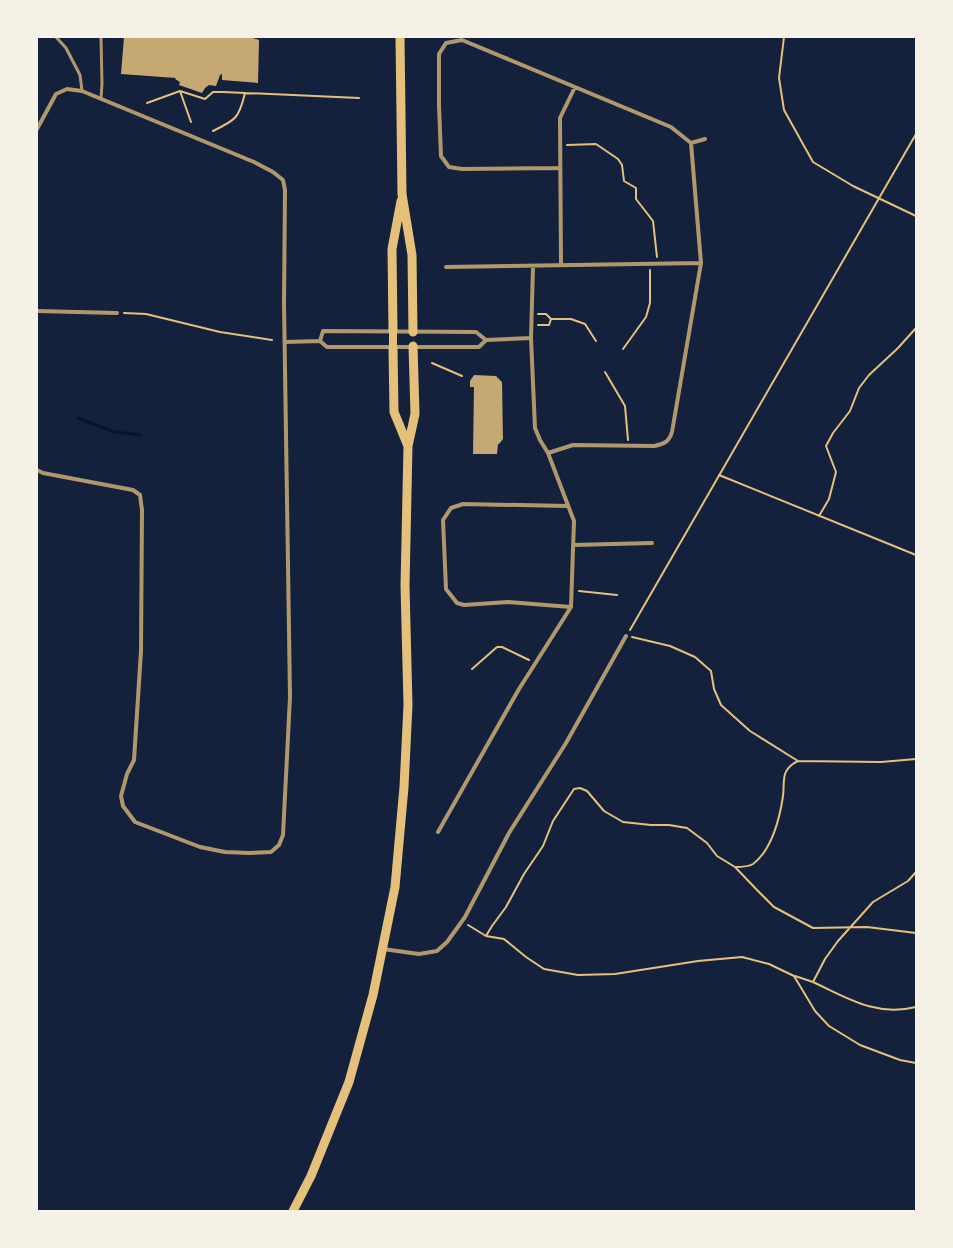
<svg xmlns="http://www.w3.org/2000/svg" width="953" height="1248" font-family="Signika,sans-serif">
  <rect width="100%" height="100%" fill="#14213d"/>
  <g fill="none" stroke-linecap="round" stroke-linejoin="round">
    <path stroke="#0b132b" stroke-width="3" d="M78 418 114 432 141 435"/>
  </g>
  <path fill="#c6a872" d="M124 37H250L259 40 258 83 222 80V74L220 75 216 86 209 85 205 88 202 93 179 85 180 82 175 79 176 78 121 74Z
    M474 375 496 376 502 382 503 439 499 444H498L497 454H473L474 387H470V381Z"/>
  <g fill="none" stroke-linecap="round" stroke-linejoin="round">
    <path stroke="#e5c07b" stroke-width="2" d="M784 37 779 78 784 110 813 162 853 186 916 216
      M180 91 205 99 213 92H223L359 98
      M147 103 180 91 191 122
      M213 131C236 120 239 118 245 93
      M567 145 596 144 618 159 622 165 624 181 636 188V199L653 221 657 257
      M124 313 146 314 220 332 272 340
      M538 314H546L551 319
      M538 325H549L551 319H571L585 324 596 341
      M623 349 646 317 650 303V270
      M432 363 462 376
      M605 372 625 406 628 440
      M719 475 916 555
      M819 516 829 499 836 472 826 446 833 433 850 411 859 388 869 375 898 348 916 328
      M579 591 617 595
      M630 630 916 134
      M632 637 670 646 695 657 711 671 714 689 721 705 750 731 798 761 881 762 916 759
      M472 669 497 647H502L529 660
      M735 867C742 867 748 867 753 864 772 850 780 817 783 796 784 789 783 781 785 774 787 768 792 764 798 761
      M916 872 908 881 873 902 838 941 825 959 813 982C847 998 876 1017 916 1007
      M468 925 486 936 504 939 526 957 544 969 578 975 615 974 698 961 742 957 769 964 794 976 815 1011 829 1026 860 1045 900 1060 916 1063
      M486 936 492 926 506 907 524 874 543 846 553 821 574 789 580 788 587 791 604 811 623 822 651 825H669L687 828 707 843 717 856 735 867 758 891 774 907 813 928 867 927 916 933
      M795 976 813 982"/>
    <path stroke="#b1986c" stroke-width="3" d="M56 37 66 48 80 75 82 91
      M101 98 102 84 101 37"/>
    <path stroke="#b1986c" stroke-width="4" d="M37 129 56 94 67 89 82 91 254 162 273 172 283 180 285 190 284 303 290 697 283 835 279 845 271 852 249 853 225 852 200 847 135 822 123 806 121 796 127 774 134 760 141 651 142 510 140 495 133 490 43 473 37 470
      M691 143 705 139
      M561 265 560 118 575 87
      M446 267 701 263
      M37 311 117 313
      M320 341 323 331 476 332 486 340 531 338
      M285 342 320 341 327 347H479L486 340
      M548 453 573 445 654 446C664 444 669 442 672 432L701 263 691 143 671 127 462 40 446 43 439 54V106L441 156 449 167 462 169 559 168
      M568 506 463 504 451 508 443 520 446 589 457 603 464 605 508 602 571 607
      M573 545 652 543
      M438 832 519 689 571 607 574 521 548 453 540 440 535 428 531 338 533 267
      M383 949 419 954 437 951 447 942 465 917 509 833 566 743 626 636"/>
    <path stroke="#e5c07b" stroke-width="8" d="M393 331V348"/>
    <path stroke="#e5c07b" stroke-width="9" d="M400 37 402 194 412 255 413 332
      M393 331 392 249 401 201
      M393 348 394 412 408 446
      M293 1211 311 1176 349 1082 373 995 395 887 404 787 408 705 405 586 408 446 415 414 413 346"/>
  </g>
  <rect width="953" height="1248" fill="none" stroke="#f6f1e7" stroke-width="76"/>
</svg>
